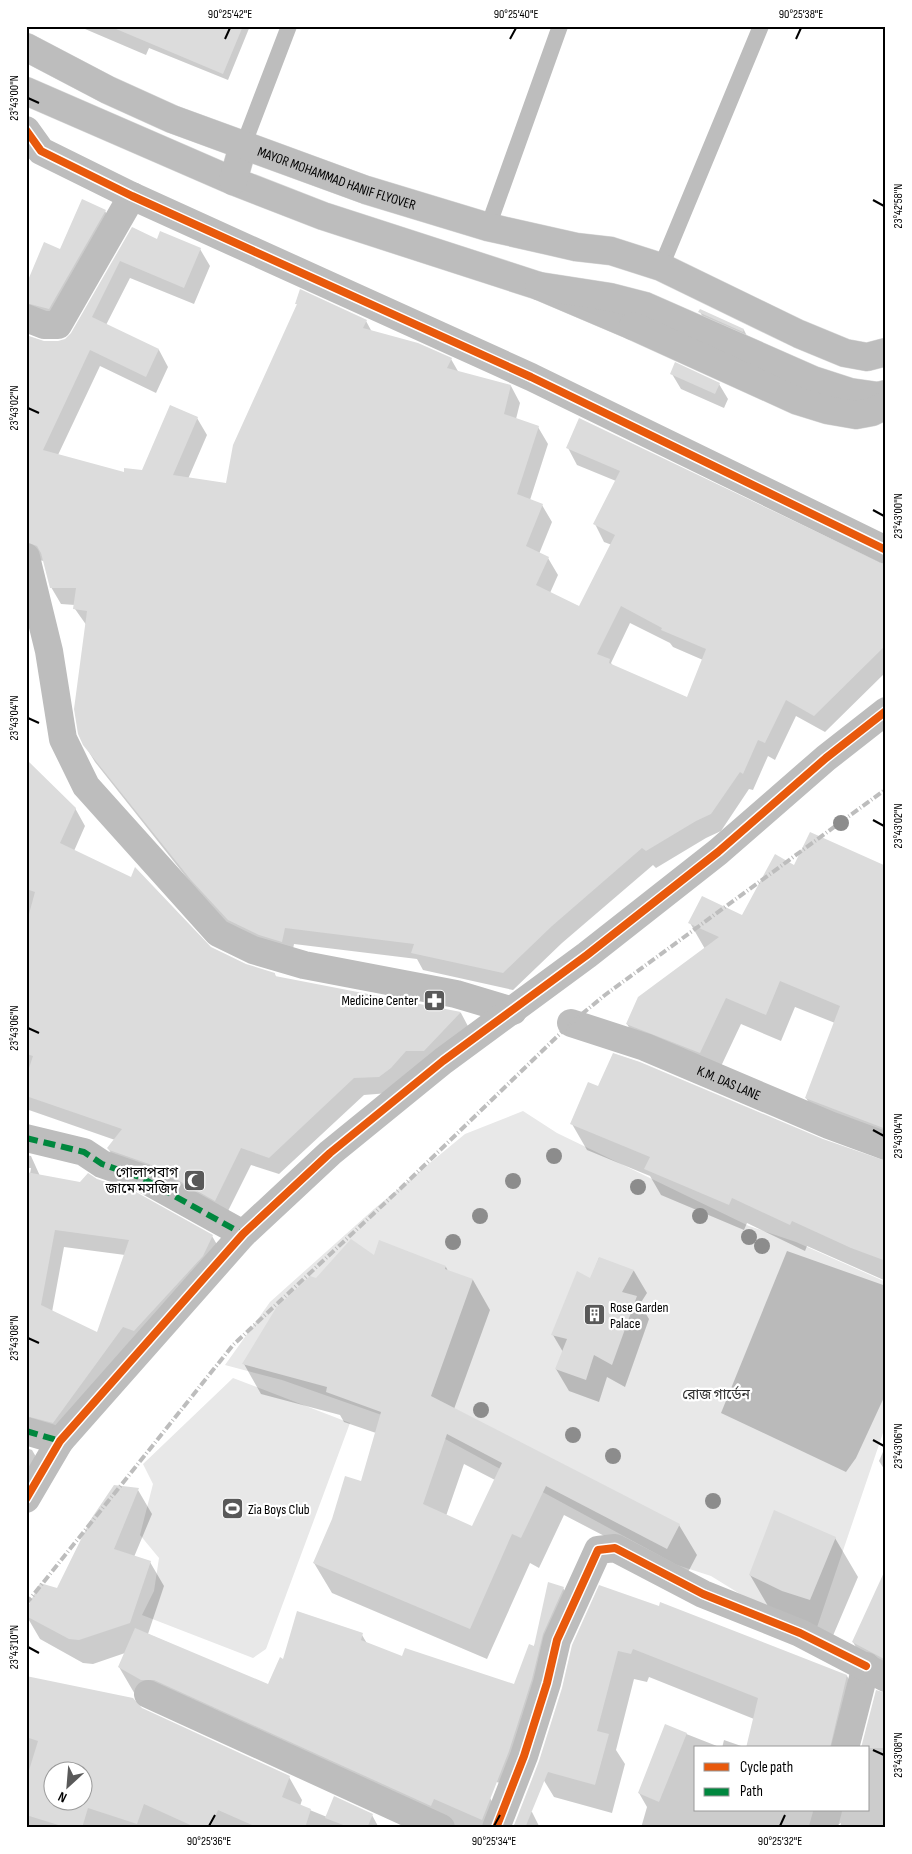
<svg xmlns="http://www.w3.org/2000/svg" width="912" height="1854" font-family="'Sofia Sans Condensed','Noto Sans Bengali',sans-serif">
  <rect width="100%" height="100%" fill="#fff"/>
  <path fill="#e8e8e8" d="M523 1111 557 1133 749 1226 796 1242 886 1282V1424L813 1639 711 1576 677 1565 436 1434 282 1380 225 1365 270 1302 374 1209 465 1134Z
    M233 1378 350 1423 266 1649 253 1658 142 1615 154 1591 159 1558 140 1535 153 1484 143 1464Z"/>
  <path fill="#bababa" d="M787 1251 886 1286V1393L856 1458 846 1472 721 1413Z"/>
  <path fill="#0003" fill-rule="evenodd" d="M78 26H250L228 80 149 48 146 55Z
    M105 211 118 233 45 326 26 316V289L60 251Z
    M133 228 157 241 200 249 210 266 194 304 130 278 106 325 159 350 168 367 156 393 100 366 58 455 125 473 143 472 197 418 207 435 188 479 227 485 298 306 296 303 366 321 372 332 451 359 459 373 511 386 520 403 516 419 538 427 548 444 530 500 542 505 552 522 539 554 548 558 558 575 550 593 580 607 612 545 604 542 595 524 616 481 577 465 568 448 886 566V672L825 732 796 716 775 760 768 756 753 790 749 789 721 831 706 838 656 868 653 865 562 943 513 990 423 970 417 959 294 944 291 959 239 937 202 897 95 762 84 744 87 626 75 609V605L61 604 51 587 44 561 32 559 26 562V336L38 341 58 342 67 339 73 334ZM630 623 670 643 673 647 703 660 688 698 613 666 611 663Z
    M700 312 744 330 752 346 709 328Z
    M672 374 719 384 728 399 724 408 681 389Z
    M26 761 75 808 85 826 74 851 210 948 246 965 275 974 276 977 461 1013 470 1030 389 1093 364 1095 279 1174 251 1165 225 1217 118 1165 108 1148 115 1140 26 1109Z
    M795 866 886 867V1149L822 1124 806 1098 835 1023 795 1007 781 1041 741 1024 715 1079 642 1050 627 1024 705 949 690 923 743 917Z
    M598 1088 822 1141 886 1162V1281L807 1246 805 1251 747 1223 744 1230 661 1195 650 1176 587 1150 572 1124Z
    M26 1155 31 1156 40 1176 212 1236 222 1253 63 1439 26 1436V1178L29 1179 31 1168H28L26 1178ZM64 1247 125 1255 98 1334 52 1312Z
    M374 1257 446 1267 448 1271 473 1280 490 1310 454 1409 679 1525 697 1555 685 1578 564 1515 539 1568 530 1563 487 1659 332 1593 314 1563 362 1482 376 1433 344 1422 340 1415 261 1394 244 1364 316 1279ZM464 1464 495 1480 473 1528 446 1516Z
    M599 1258 634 1271 647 1293 640 1304 649 1319 625 1387 607 1377 599 1402 569 1391 556 1369 563 1352 553 1335 590 1280Z
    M886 1445V1472L879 1461Z
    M26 1448 32 1450 42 1467 26 1488Z
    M138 1490 152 1514 134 1557 150 1562 164 1586 148 1634 269 1686 284 1660 362 1635 368 1645 402 1658 514 1686 563 1588 580 1617 558 1666 522 1789 460 1772 490 1798 507 1828H452L136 1696 119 1667 125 1653 93 1664 83 1663 40 1639 26 1615 58 1590Z
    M835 1538 858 1577 832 1638 772 1613 750 1575Z
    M886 1583V1680L870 1671 853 1642Z
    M600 1587 847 1676 863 1705 853 1748H696V1810H868V1748L886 1695V1828H840L841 1823 833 1828H641L647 1807 639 1793 666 1726 722 1748 724 1740 747 1748 754 1719 649 1677 647 1682 634 1679 616 1750 625 1764 612 1813 554 1797 537 1769Z
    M26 1677 141 1709 289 1777 302 1800 300 1806 327 1817 372 1815 379 1828H26ZM52 1772H82V1802H52Z
    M522 1809 532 1812 540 1828H513Z"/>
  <path fill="#dcdcdc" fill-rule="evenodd" d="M109 26H243L223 74Z
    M82 199 106 210 49 309 26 303V285L44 242 60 249Z
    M132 227 157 239 160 231 201 248 184 288 120 261 92 317 159 349 146 377 90 350 43 450 124 472V468L142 470 170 405 198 417 173 475 226 483 233 445 297 304H295L300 289 367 320 363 328 418 343 452 358 447 368 511 385 504 414 539 426 517 494 543 504 526 546 549 557 536 585 579 606 615 535 593 524 620 471 566 448 579 418 886 565V645L814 716 786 700 765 743 758 740 743 774 740 772 711 814 696 821 646 851 642 848 552 926 503 973 411 953 414 944 285 928 282 942 259 935 228 920 191 880 83 745 78 734 74 709 87 611 73 609 76 588H50L41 553 37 546 26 542V335L44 341H58L65 339 71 333ZM621 606 662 628 661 630 706 649 687 697 609 663 610 659 597 654Z
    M700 309 744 329 743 332 698 312Z
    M675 362 720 383 715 394 670 374Z
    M26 759 76 808 60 843 131 877 135 867 211 947 246 964 275 973V976L461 1012 424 1051H406L391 1068 379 1077 354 1078 269 1158 241 1148 215 1201 149 1164 109 1150 107 1148 122 1129 26 1096V1077L33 1056 26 1054V925L35 892 26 889Z
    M810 832 886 866V1129L805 1098 840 1006 780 981 766 1015 726 998 700 1053 626 1024 638 997 719 937 688 923 702 896 742 915 775 854 794 865Z
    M613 1053 640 1062 823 1139 886 1161V1261L851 1248 792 1221 790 1225 732 1198 729 1205 644 1169 650 1157 570 1124 588 1082 598 1086Z
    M26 1172 80 1182 88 1173 97 1179 136 1192 213 1235 203 1256 134 1331 123 1327 53 1423 26 1416ZM55 1230 129 1240 97 1332 41 1305Z
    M351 1239 374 1255 379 1240 446 1266 445 1269 473 1279 431 1396 680 1524 667 1549 546 1486 521 1538 512 1534 470 1629 313 1563 332 1519 345 1476 361 1481 381 1412 326 1392 327 1387 242 1364 276 1308 310 1276 316 1278ZM447 1434 502 1463 472 1526 423 1504Z
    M599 1257 634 1270 622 1292 637 1296 612 1365 594 1355 586 1380 555 1369 567 1339 551 1335 577 1271 590 1278Z
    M114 1485 139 1488 114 1549 151 1561 130 1623 79 1640 69 1639 26 1616V1610L40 1583 57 1588 91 1519Z
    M774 1510 836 1537 810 1600 782 1591 749 1575Z
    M886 1568V1660L852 1642Z
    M548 1582 564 1587 543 1634 532 1679 509 1751 482 1820 434 1799 431 1806 154 1680H141L118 1667 135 1628 268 1684 280 1657 283 1659 297 1611 363 1633 361 1640 402 1656 405 1648 514 1684 529 1644 534 1646Z
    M599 1585 659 1606 660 1602 847 1675 830 1748H746L758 1698 633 1649 631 1654 618 1651 597 1731 609 1734 595 1785 548 1772 525 1828H513L539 1761 562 1688 572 1645Z
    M26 1676 133 1698 142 1708 290 1776 282 1797 311 1809 305 1828H259L218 1810 210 1828H197L144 1804 137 1824 88 1808 82 1828H68L26 1815V1780L38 1741 26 1737ZM52 1772H82V1802H52Z
    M876 1690 886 1693V1748H861Z
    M665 1724 687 1733 659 1802 638 1793Z
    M334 1796 373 1814 367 1828H351L325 1818Z"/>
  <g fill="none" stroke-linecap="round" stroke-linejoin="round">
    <defs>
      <path id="primary" d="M26 91 233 181 323 216 539 286 633 326"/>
      <path id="trunk" d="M233 181 243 146"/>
      <g id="motorway">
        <path id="s2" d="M26 47 108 90 172 119 366 190 488 227 576 247 611 251 661 267 799 334 845 353 867 357 886 352"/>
        <path d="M539 286 610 297 645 306 813 380 850 392 878 396 886 394"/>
        <path d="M633 326 798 401 827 410 856 415 872 412 886 405"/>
      </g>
    </defs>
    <use href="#primary" stroke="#dbdbdb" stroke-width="29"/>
    <use href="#trunk" stroke="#dbdbdb" stroke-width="29"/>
    <use href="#motorway" stroke="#dbdbdb" stroke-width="29"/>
    <path stroke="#bdbdbd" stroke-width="16" d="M243 146 289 26
      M488 227 560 26
      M661 267 761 26"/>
    <g stroke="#bdbdbd" stroke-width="28">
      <path d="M26 130 41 151 132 196 531 377 886 550"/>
      <path d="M26 318 44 325H58L132 196"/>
      <path d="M26 557 49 651 63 739 86 786 218 933 253 950 304 965 456 994 513 1011"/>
      <path id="s1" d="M571 1023 645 1047 829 1125 886 1146"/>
      <path d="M26 1138 84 1152 102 1164 142 1178 243 1234"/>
      <path d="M26 1431 60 1441"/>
      <path d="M26 1499 60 1441 243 1234 330 1153 443 1061 587 955 718 852 826 758 886 711"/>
      <path d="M148 1694 441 1828"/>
      <path d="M845 1748 866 1666"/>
      <path d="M496 1828 524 1756 547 1683 557 1640 598 1550 615 1548 703 1594 800 1633 886 1678"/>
      <path d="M823 1828 828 1810"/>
    </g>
    <use href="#primary" stroke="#bdbdbd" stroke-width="28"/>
    <use href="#trunk" stroke="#bdbdbd" stroke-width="28"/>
    <use href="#motorway" stroke="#bdbdbd" stroke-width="28"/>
    <path stroke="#bdbdbd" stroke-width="4" stroke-dasharray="8 2.5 1 2.5" stroke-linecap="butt" d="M26 1604 233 1345 401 1188 571 1023 605 995 886 789"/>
    <path stroke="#00873e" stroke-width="6" stroke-dasharray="12 6" stroke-linecap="butt" d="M26 1138 84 1152 102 1164 142 1178 243 1234
      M26 1431 60 1441"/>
    <defs>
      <path id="cycleway" d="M26 130 41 151 132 196 531 377 886 550
        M26 1499 60 1441 243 1234 330 1153 443 1061 587 955 718 852 826 758 886 711
        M496 1828 524 1756 547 1683 557 1640 598 1550 615 1548 703 1594 800 1633 866 1666"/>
    </defs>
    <use href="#cycleway" stroke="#fff" stroke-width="11"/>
    <use href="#cycleway" stroke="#e8590c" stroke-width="8"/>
  </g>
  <g fill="#8c8c8c">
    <circle cx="841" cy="823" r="8"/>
    <circle cx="554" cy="1156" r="8"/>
    <circle cx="513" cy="1181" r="8"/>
    <circle cx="638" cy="1187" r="8"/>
    <circle cx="480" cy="1216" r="8"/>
    <circle cx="700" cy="1216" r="8"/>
    <circle cx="749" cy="1237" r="8"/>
    <circle cx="453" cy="1242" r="8"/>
    <circle cx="762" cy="1246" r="8"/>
    <circle cx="481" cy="1410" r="8"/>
    <circle cx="573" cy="1435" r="8"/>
    <circle cx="613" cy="1456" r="8"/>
    <circle cx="713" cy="1501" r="8"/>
  </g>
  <path fill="none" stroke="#000" stroke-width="2" d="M225 39 230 28M510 39 516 28M796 39 801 28M28 98 39 103M873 200 884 206M28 408 39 413M873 510 884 516M28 718 39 723M873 820 884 826M28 1028 39 1033M873 1130 884 1136M28 1338 39 1343M873 1440 884 1446M28 1647 39 1653M873 1750 884 1755M209 1826 215 1815M494 1826 500 1815M780 1826 785 1815"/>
  <defs>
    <symbol id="pharmacy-square" viewBox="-11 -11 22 22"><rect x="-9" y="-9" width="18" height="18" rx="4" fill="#595959" stroke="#fff"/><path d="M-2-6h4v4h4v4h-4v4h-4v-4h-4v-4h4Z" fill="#fff"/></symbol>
    <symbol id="mosque-square" viewBox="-11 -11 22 22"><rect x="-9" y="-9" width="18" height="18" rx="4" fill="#595959" stroke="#fff"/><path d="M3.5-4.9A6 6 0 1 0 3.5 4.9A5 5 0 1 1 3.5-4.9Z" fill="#fff"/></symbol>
    <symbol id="building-square" viewBox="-11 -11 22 22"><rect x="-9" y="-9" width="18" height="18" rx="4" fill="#595959" stroke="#fff"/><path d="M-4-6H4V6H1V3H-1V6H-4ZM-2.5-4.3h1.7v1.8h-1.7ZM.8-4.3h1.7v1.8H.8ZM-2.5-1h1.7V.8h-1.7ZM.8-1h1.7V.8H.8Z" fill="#fff"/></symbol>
    <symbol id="stadium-square" viewBox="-11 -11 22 22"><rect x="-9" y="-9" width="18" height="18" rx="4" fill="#595959" stroke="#fff"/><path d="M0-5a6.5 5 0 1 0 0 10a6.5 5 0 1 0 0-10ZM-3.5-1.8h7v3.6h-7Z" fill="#fff"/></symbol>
  </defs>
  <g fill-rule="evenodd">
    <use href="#pharmacy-square" x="422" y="988" width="25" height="25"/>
    <use href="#mosque-square" x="182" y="1168" width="25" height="25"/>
    <use href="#building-square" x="582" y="1302" width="25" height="25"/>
    <use href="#stadium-square" x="220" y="1496" width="25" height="25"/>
  </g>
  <g text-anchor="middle" stroke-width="4.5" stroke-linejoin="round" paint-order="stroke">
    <g font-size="14" fill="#000" stroke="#fff">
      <text dy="5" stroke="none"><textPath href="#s2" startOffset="338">MAYOR MOHAMMAD HANIF FLYOVER</textPath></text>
      <text dy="5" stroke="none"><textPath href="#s1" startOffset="169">K.M. DAS LANE</textPath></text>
    </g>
    <g font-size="14" fill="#000" stroke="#fff" text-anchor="end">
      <text x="418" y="1005">Medicine Center</text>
      <text x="178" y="1177">গোলাপবাগ<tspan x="178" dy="16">জামে মসজিদ</tspan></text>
      <text x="610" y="1312" text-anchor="start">Rose Garden<tspan x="610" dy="16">Palace</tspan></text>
      <text x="248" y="1514" text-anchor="start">Zia Boys Club</text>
    </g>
    <g font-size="14" fill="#2d2d2d" stroke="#fff">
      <text x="716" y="1399">রোজ গার্ডেন</text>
    </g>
  </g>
  <rect width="912" height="1854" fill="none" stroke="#ffffff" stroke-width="55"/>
  <rect x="694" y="1746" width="175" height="65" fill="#ffffff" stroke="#999999"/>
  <rect x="704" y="1763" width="25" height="8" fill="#e8590c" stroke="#999999"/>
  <text x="740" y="1772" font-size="15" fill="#000000">Cycle path</text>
  <rect x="704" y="1788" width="25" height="8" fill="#00873e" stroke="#999999"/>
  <text x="740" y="1796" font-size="15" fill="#000000">Path</text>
  <g transform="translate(68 1786) rotate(206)"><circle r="24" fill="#ffffff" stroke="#999999"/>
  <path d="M0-4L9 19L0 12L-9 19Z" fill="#595959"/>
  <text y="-8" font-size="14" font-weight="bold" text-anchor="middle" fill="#000000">N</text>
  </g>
  <rect x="28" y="28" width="856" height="1798" fill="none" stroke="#000" stroke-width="2"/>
  <g font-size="12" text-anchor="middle" fill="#000">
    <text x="230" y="18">90°25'42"E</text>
    <text x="516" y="18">90°25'40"E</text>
    <text x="801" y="18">90°25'38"E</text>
    <text transform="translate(14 98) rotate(-90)" y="4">23°43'00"N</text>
    <text transform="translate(898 206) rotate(-90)" y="4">23°42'58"N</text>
    <text transform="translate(14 408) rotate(-90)" y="4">23°43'02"N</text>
    <text transform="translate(898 516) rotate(-90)" y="4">23°43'00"N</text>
    <text transform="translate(14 718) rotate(-90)" y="4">23°43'04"N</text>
    <text transform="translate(898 826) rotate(-90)" y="4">23°43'02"N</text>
    <text transform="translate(14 1028) rotate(-90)" y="4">23°43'06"N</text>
    <text transform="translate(898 1136) rotate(-90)" y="4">23°43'04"N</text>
    <text transform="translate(14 1338) rotate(-90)" y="4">23°43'08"N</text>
    <text transform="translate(898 1446) rotate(-90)" y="4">23°43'06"N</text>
    <text transform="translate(14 1647) rotate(-90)" y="4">23°43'10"N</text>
    <text transform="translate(898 1755) rotate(-90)" y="4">23°43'08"N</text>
    <text x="209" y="1845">90°25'36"E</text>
    <text x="494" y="1845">90°25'34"E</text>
    <text x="780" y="1845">90°25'32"E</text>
  </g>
</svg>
